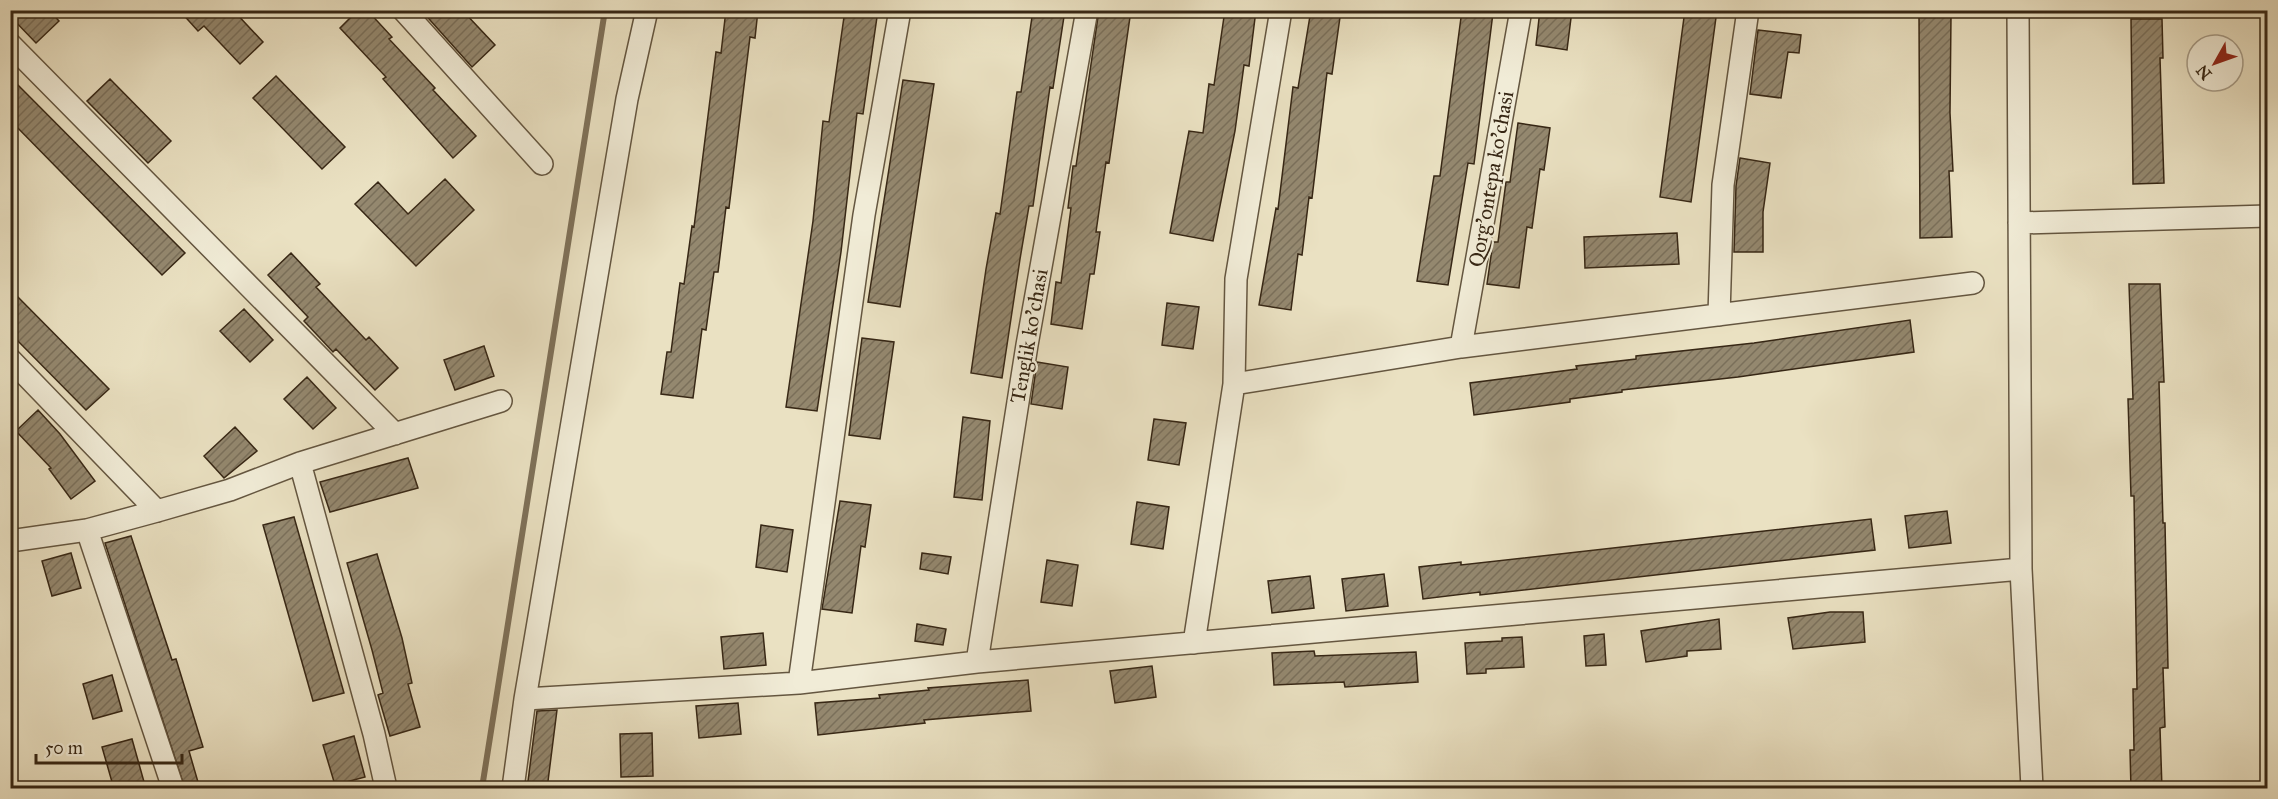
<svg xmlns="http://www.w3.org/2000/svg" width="2278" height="799" font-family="'IM FELL Great Primer',serif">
  <defs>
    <pattern id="building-hatch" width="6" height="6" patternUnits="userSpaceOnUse" patternTransform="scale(1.5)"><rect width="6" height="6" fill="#94886f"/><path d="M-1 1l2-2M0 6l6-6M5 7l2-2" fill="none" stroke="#7a6f5a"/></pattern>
  </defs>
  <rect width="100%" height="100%" fill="#eae1c2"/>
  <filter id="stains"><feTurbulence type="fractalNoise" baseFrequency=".00333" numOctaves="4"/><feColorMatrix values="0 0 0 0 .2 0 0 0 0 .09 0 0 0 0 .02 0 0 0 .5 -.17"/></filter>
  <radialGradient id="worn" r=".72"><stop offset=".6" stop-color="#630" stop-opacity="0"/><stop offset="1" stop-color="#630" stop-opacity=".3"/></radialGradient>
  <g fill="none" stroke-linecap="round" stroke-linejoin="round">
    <path stroke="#7e7159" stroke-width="6" d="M482 788 605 10"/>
  </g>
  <path fill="url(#building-hatch)" stroke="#372715" stroke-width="1.5" d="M10 10H49L59 21 36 43 10 16Z
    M179 10H233L263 42 240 64 204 26 198 31Z
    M358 10H367L392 37 389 39 435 88 433 90 476 136 453 158 383 79 386 77 340 28Z
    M421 10H462L495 45 472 67Z
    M726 10H758L755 38 750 37 729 208 726 207 718 272H714L706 330 702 329 693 398 661 394 667 352H671L680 283 684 284 692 226 694 227 716 52 721 53Z
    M845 10H878L863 114 857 113 841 252 817 411 786 407 813 221 823 121 829 122Z
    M1033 10H1065L1053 88 1050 87 1033 206H1029L1020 259 1002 378 971 373 986 269 996 213 1000 214 1017 92H1021Z
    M1099 10H1131L1109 163 1106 162 1096 232H1100L1094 274H1090L1082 329 1051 324 1056 282 1061 283 1071 208H1068L1073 166H1076Z
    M1225 10H1256L1249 66 1244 65 1235 131 1213 241 1170 233 1189 131 1203 133 1209 84 1214 85Z
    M1311 10H1341L1332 74 1327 73 1312 198 1309 197 1302 255 1298 254 1291 310 1259 305 1276 208 1278 209 1293 87 1298 88Z
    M1462 10 1493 13 1474 164 1468 163 1448 285 1417 281 1434 176H1440Z
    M1540 10H1572L1567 50 1536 45Z
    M1685 10H1717L1691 202 1660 197Z
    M1919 15 1951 16 1950 113 1953 171H1949L1952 237 1920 238Z
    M2131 19H2162L2163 58H2160L2164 183 2133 184Z
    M1758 30 1801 35 1799 53 1788 52 1781 98 1750 94Z
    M276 76 345 147 322 169 253 98Z
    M10 77 185 253 162 275 10 120Z
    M110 79 171 141 148 163 87 101Z
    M903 80 934 84 900 307 868 302Z
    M1518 123 1550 128 1544 170 1540 169 1532 228 1527 227 1519 288 1487 284 1493 242H1498L1506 182H1510Z
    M1740 158 1770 163 1763 212V252H1734L1736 186Z
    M445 179 474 210 416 266 355 204 378 182 408 214Z
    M1677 233 1679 264 1585 268 1584 237Z
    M291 253 320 284 316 287 366 340 369 337 398 368 375 390 336 349 333 352 304 321 308 317 268 275Z
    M2129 284H2160L2164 382H2159L2163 523H2165L2168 668H2163L2165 727 2160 728 2162 789H2131L2130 750H2134L2133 689H2137L2134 496H2131L2128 399H2133Z
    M10 289 109 389 86 410 10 333Z
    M1167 303 1199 307 1193 349 1162 345Z
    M244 309 273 340 250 362 220 331Z
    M1910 320 1914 352 1738 377 1622 390V392L1570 399V402L1474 415 1470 383 1577 369 1576 366 1636 359V356L1754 343Z
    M862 338 894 342 880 439 849 435Z
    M484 346 494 376 455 390 444 360Z
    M1037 362 1068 367 1062 409 1031 404Z
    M307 377 336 408 313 429 284 399Z
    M38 410 60 434 95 481 71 499 49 469 51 468 16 431Z
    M963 417 990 421 982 500 954 497Z
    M1154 419 1186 423 1179 465 1148 460Z
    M235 427 257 451 224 478 204 456Z
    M408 458 418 488 330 512 320 482Z
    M840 501 871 505 865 547 861 546 852 613 822 609Z
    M1137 502 1169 507 1163 549 1131 544Z
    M1947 511 1951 543 1909 548 1905 516Z
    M294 517 344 693 313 701 263 525Z
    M1871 519 1875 550 1480 595V592L1423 599 1419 567 1461 562V565Z
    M761 525 793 530 787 572 756 567Z
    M131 536 172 660 176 659 203 747 189 751 200 789H185L105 543Z
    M71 553 81 588 52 596 42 561Z
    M922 553 951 557 948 574 920 569Z
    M377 554 402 638 412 683 408 684 420 727 390 736 378 695 383 693 372 650 347 563Z
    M1047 560 1078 565 1072 606 1041 602Z
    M1384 574 1388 606 1346 611 1342 579Z
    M1310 576 1314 608 1272 613 1268 581Z
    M1830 612H1863L1865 642 1793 649 1788 618Z
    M1719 619 1721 649 1687 651V656L1646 662 1641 631Z
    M917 624 946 629 943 645 915 641Z
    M763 633 766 665 724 669 721 637Z
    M1604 634 1606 665 1586 666 1584 636Z
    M1522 637 1524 667 1486 669V673L1467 674 1465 643 1502 641V638Z
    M1314 651 1315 656 1416 652 1418 682 1345 687 1344 682 1274 685 1272 653Z
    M1152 666 1156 697 1115 703 1110 671Z
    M112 675 122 711 93 719 83 684Z
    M1028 680 1031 711 924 720 925 723 818 735 815 703 880 698 879 695 929 690 928 688Z
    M738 703 741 734 699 738 696 706Z
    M557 710 547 789H527L537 711Z
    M652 733 653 776 621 777 620 734Z
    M354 736 365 777 335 785 323 745Z
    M132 739 146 789H114L102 747Z"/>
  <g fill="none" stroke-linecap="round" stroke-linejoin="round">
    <defs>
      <path id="street" d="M403 10 542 164
        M2018 10 2021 569 2032 788
        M10 44 395 434
        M2019 223 2268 216
        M1719 315 1723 185 1748 10
        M1461 347 1521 10
        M10 359 157 511
        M1234 384 1461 347 1973 283
        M300 463 374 734 386 788
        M87 530 173 788
        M10 541 87 530 157 511 230 490 300 463 501 401
        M1194 643 1234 384 1236 279 1281 10
        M977 662 1027 345 1087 10
        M799 683 864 215 900 10
        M525 699 799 683 977 662 2021 569
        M513 788 525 699 627 99 647 10"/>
    </defs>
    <use href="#street" stroke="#645640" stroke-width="24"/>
    <use href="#street" stroke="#f1ecd7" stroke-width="21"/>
  </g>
  <g text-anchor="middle" stroke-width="4.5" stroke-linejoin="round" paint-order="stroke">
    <g font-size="21" fill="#372715" stroke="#f1ecd7">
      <text transform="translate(1491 179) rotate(-80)" y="7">Qorg'ontepa ko'chasi</text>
      <text transform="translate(1029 336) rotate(-80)" y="7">Tenglik ko'chasi</text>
    </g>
  </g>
  <rect width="2278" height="799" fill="none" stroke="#eae1c2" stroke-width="36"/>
  <rect x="12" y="12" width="2254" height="775" fill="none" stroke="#372715" stroke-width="3"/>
  <rect x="18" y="18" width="2242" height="763" fill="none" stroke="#372715" stroke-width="1.5"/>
  <g transform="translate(2215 63) rotate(230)"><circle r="28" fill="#f1ecd7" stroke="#a79d89" stroke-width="1.5"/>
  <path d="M0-4.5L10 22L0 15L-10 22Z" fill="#8f2418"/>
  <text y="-9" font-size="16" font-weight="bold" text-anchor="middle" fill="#372715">N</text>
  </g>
  <path d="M36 754v9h146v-9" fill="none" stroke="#372715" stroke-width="3"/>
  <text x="45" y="754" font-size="18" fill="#372715" stroke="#f1ecd7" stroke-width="4.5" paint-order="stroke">50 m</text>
  <rect width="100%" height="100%" filter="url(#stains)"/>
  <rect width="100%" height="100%" fill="url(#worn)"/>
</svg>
